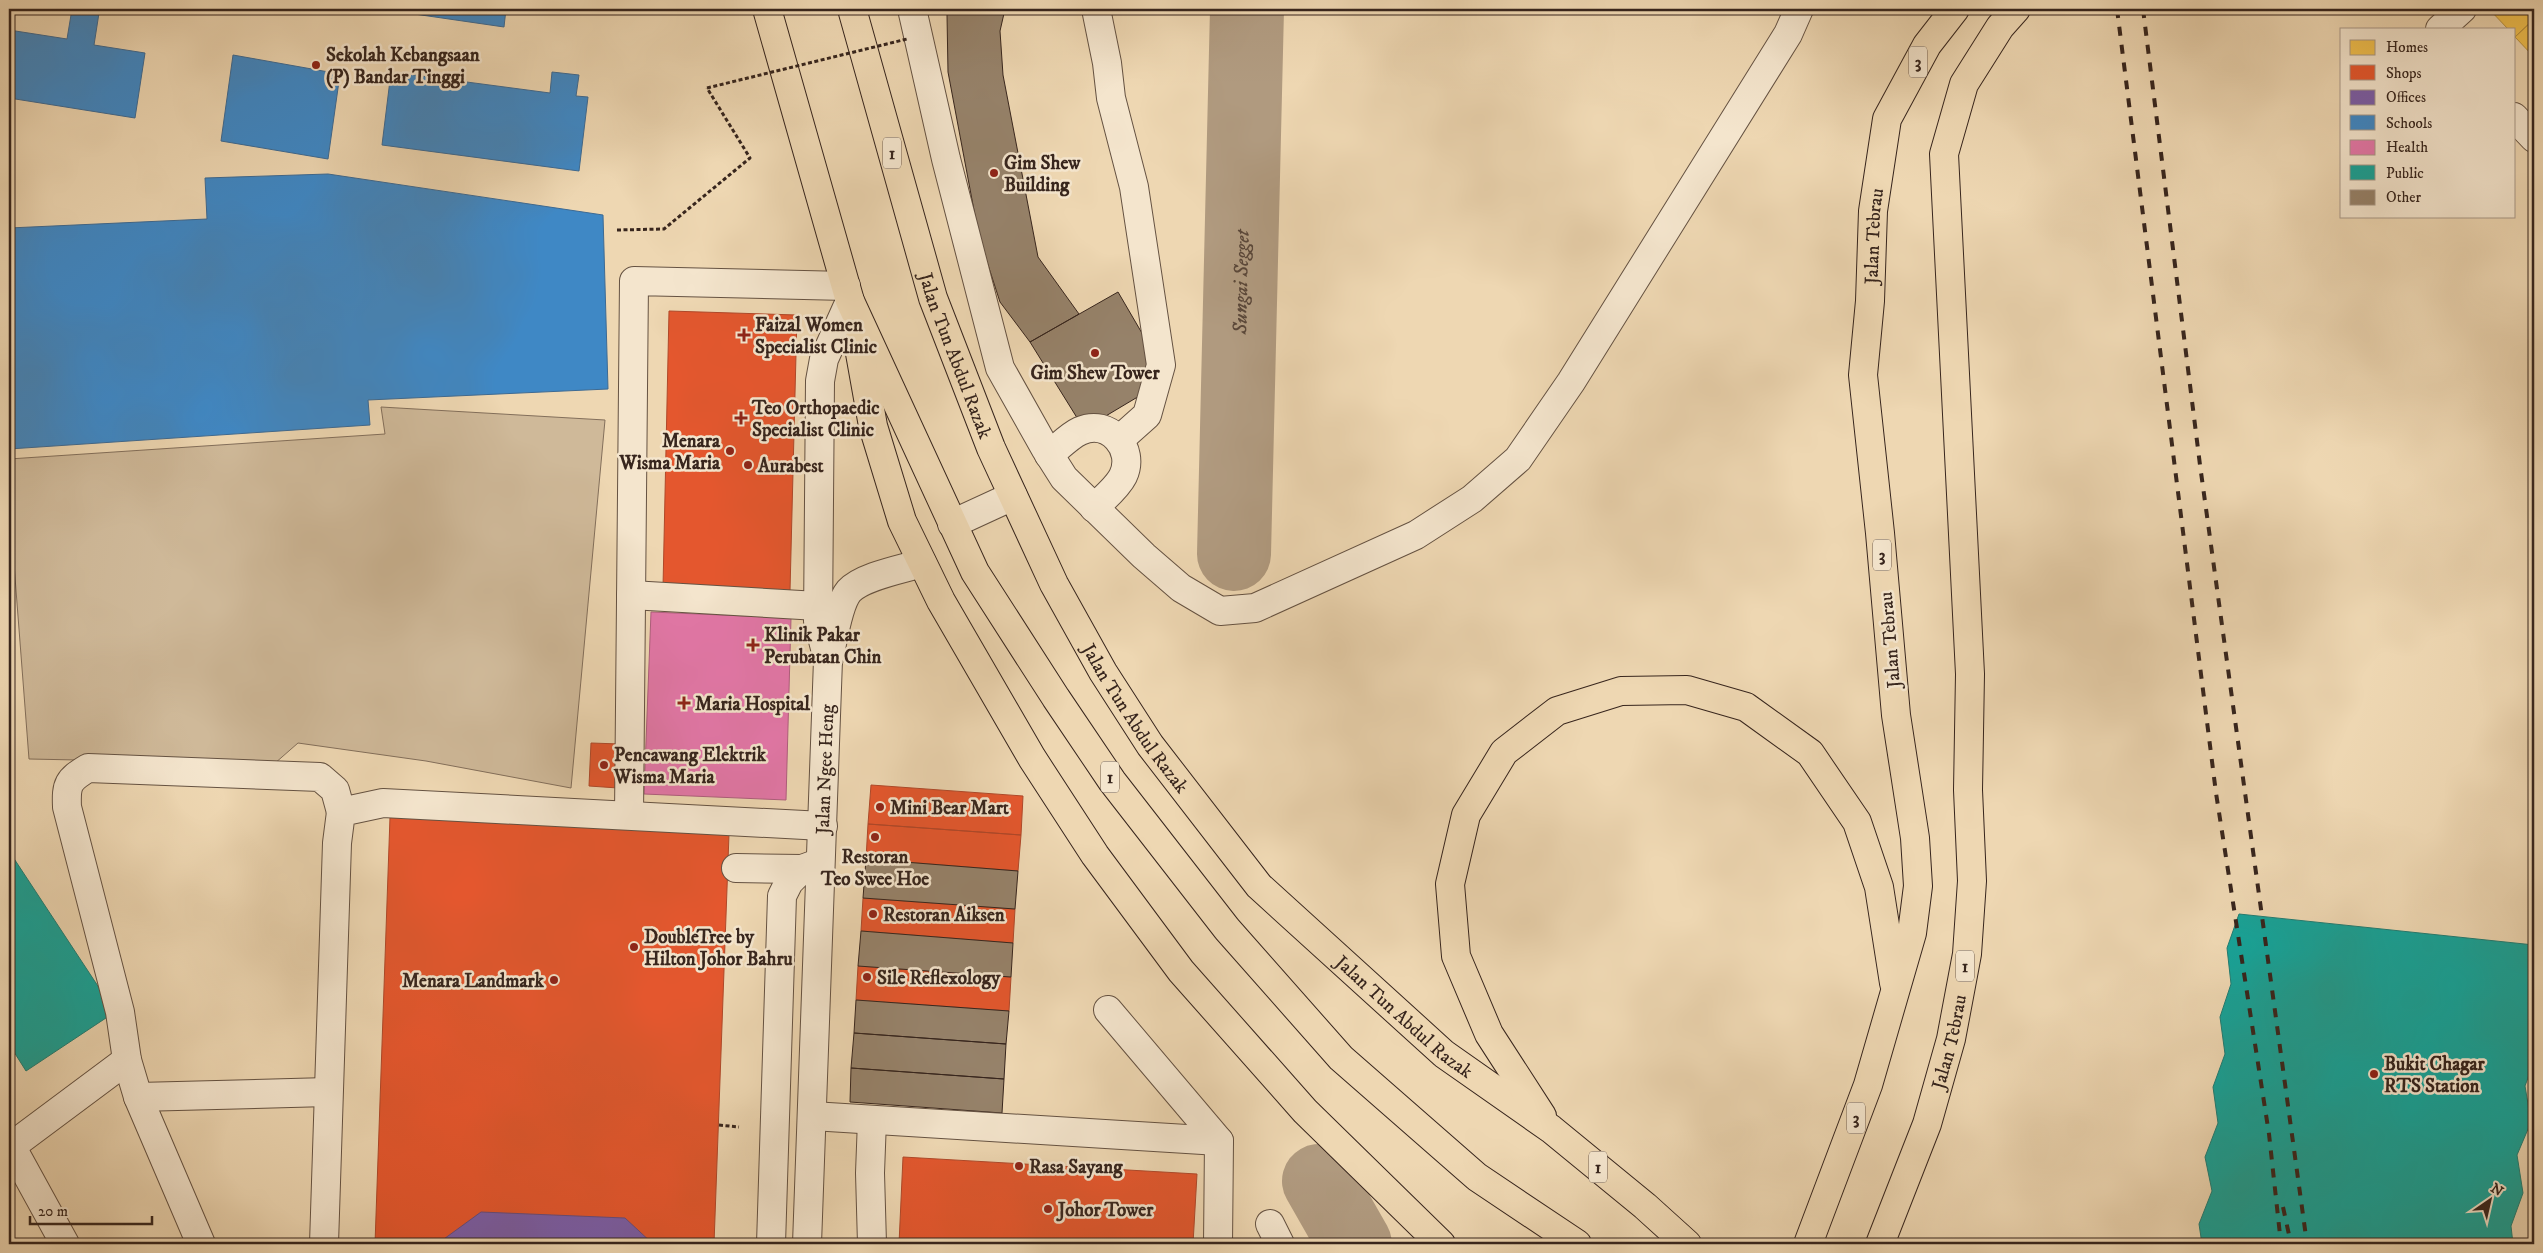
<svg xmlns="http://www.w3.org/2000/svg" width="2543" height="1253" font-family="'IM FELL DW Pica',serif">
  <rect width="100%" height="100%" fill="#eed7b2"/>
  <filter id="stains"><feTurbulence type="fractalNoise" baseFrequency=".004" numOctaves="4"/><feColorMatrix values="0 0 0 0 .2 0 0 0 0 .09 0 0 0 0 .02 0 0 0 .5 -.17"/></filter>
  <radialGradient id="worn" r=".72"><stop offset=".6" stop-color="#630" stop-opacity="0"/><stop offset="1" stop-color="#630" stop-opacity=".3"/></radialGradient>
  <path fill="#cfb999" stroke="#836f5b" d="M381 407 605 420 571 788 426 761 298 743 274 764 29 759 9 499V459L385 434Z"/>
  <path fill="#f2c14e" stroke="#ba923f" d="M2489 9H2534V19L2515 37 2514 29H2508Z
    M2534 19V57L2515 37Z
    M500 837 607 845 715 955 708 1033 669 1034 650 1055 549 934 528 933 487 975 504 993 452 1039 440 1027 400 1029 399 940Z
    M950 1205 1140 1216 1139 1244H948Z"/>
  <path fill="#e4572e" stroke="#b04829" d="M669 311 797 315 790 591 663 587Z
    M591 743 620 744 618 788 589 786Z
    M871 785 1023 796 1021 835 868 824Z
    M390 817 729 834 714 1244H375Z
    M868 824 1021 835 1018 871 866 859Z
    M863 898 1015 909 1013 943 861 931Z
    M858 966 1011 977 1009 1011 856 1000Z
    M903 1157 1197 1174 1193 1244H899Z"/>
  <path fill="#7b5ea7" stroke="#674d7e" d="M481 1212 625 1218 653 1244H437Z"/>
  <path fill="#3f88c5" stroke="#3d6a93" d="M72 9 99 13 94 45 145 53 135 118 9 98V30L67 39Z
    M380 9H506L504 27Z
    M233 55 340 74 328 159 221 141Z
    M391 72 550 93 552 72 579 75 576 96 588 97 579 171 382 145Z
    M328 174 603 215 608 389 368 400 370 425 9 449V228L207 219 205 178Z"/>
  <path fill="#e377a8" stroke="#af5e7e" d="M651 612 791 618 786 800 644 794Z"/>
  <path fill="#17a398" stroke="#217d73" d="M9 851 115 1012 26 1071 9 1044Z
    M2239 914 2534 945V1011L2532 1016 2534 1061 2525 1086 2531 1122 2517 1155 2523 1193 2511 1226 2513 1244H2202L2199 1224 2212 1191 2205 1157 2218 1123 2213 1087 2225 1054 2220 1017 2231 984 2227 948Z"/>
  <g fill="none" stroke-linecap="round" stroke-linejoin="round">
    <g stroke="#b09a7f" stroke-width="74">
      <path id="s1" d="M1234 554 1247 9"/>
      <path d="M1319 1181 1355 1244"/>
    </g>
  </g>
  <path fill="#96826a" stroke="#37251d" d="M949 9H1005L1000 31 1003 75 1038 257 1079 314 1030 342 1000 302 979 237 948 72 947 15Z
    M1118 292 1160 364 1134 375 1151 389 1084 429 1030 342Z
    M866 859 1018 871 1015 909 863 898Z
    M861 931 1013 943 1011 977 858 966Z
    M856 1000 1009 1011 1006 1044 854 1033Z
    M854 1033 1006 1044 1004 1079 851 1068Z
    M851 1068 1004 1079 1002 1113 850 1102Z"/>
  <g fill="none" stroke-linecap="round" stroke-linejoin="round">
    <defs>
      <g id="minor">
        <path d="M912 9 946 159 1000 368 1045 448 1064 478 1144 556 1181 588 1220 611 1255 608 1416 535 1472 499 1518 459 1571 382 1788 34 1799 9"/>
        <path d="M1096 9 1107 63 1111 98 1134 187 1161 365 1147 415 1119 440"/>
        <path d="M2440 29 2462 9"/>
        <path d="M2514 117 2534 138"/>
        <path d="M1049 455C1059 447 1069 436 1080 431 1109 418 1136 449 1123 476 1117 488 1103 499 1094 508"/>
        <path d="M952 524 1013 496"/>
        <path d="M631 595 818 606"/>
        <path d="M829 658C833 641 838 604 849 591 863 576 903 569 922 563"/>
        <path d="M629 815 634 281 846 286"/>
        <path d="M736 868 802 869 813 865"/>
        <path d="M1108 1010 1219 1141 1218 1244"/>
        <path d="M138 1097 328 1092"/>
        <path d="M812 1116 1219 1141"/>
        <path d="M9 1142 65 1244"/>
        <path d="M9 1148 127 1060"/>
        <path d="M1270 1224 1280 1244"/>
        <path d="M201 1244 138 1097 127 1060 120 1012 67 807C66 784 68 780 88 768L320 777 335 790 341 812"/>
        <path d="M324 1244 337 843 341 812 383 803 823 826"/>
        <path d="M771 1244 782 896 789 882 802 869"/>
        <path id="s2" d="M807 1244 828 660 818 621 820 381 824 359 850 301"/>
        <path d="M872 1244 870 1173 872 1120"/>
      </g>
      <g id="highway">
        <path d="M767 9 850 301 975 572 1056 698 1112 781 1227 929 1341 1058 1477 1177 1577 1244"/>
        <path id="s3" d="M852 9 933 298 991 448 1054 584 1103 672 1150 745 1259 886 1444 1054 1551 1129 1645 1206 1687 1244"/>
        <path d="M858 342 873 426 902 521 941 601 1032 758 1095 855 1181 971 1305 1111 1441 1244"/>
        <path d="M1542 1116 1489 1034 1456 956 1450 884 1466 815 1504 752 1557 711 1621 691 1687 690 1746 707 1810 753 1857 822 1879 887 1894 983"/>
        <path id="s4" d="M1808 1244 1868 1085 1912 933 1918 886 1915 838 1896 715 1880 533 1863 375 1870 301 1873 211 1887 119 1927 45 1955 9"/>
        <path id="s5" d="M1880 1244 1927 1124 1951 1039 1967 954 1972 881 1968 790 1970 674 1944 154 1964 84 2000 27 2016 9"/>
      </g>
    </defs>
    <use href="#minor" stroke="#655242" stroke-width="30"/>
    <use href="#highway" stroke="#37251d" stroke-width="30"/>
    <path stroke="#37251d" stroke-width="3" stroke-dasharray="4 2.5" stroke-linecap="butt" d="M617 230 664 229 750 158 707 88
      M719 1125 739 1127"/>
    <use href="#minor" stroke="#f4e5cd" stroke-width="28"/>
    <use href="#highway" stroke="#eed7b2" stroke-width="28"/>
    <path stroke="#37251d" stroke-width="4" stroke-dasharray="9 9" stroke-linecap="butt" d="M2117 9 2216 793 2269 1134 2281 1244
      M2143 9 2200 465 2307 1244
      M2283 1207 2291 1244"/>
    <path stroke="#37251d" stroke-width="3" stroke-dasharray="4 2.5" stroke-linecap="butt" d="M707 88 907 39"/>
  </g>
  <g fill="#8f2418" stroke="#f4e5cd" stroke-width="2">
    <circle cx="316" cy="65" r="5"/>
    <circle cx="994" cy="173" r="5"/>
    <path d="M741.5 327.5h5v5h5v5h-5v5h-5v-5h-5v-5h5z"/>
    <circle cx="1095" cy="353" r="5"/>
    <path d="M738.5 410.5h5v5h5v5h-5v5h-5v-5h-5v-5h5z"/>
    <circle cx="730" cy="451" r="5"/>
    <circle cx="748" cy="465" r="5"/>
    <path d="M750.5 637.5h5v5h5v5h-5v5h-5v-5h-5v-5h5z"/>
    <path d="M681.5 695.5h5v5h5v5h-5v5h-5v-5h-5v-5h5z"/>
    <circle cx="604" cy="765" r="5"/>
    <circle cx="880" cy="807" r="5"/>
    <circle cx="875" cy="837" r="5"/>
    <circle cx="873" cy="914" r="5"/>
    <circle cx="634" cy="947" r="5"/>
    <circle cx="867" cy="977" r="5"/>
    <circle cx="554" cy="980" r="5"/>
    <circle cx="2374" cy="1074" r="5"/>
    <circle cx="1019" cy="1166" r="5"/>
    <circle cx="1048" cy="1209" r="5"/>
  </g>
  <g text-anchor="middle" stroke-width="5" stroke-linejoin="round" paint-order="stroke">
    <g fill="#f4e5cd" stroke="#705f52" stroke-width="1">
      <rect x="1909" y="46.5" width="18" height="31" rx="4"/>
      <rect x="883" y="137.5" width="18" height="31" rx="4"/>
      <rect x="1873" y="539.5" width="18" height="31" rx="4"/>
      <rect x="1101" y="761.5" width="18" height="31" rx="4"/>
      <rect x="1956" y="950.5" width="18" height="31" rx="4"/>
      <rect x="1847" y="1102.5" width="18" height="31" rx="4"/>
      <rect x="1589" y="1151.5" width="18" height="31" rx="4"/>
    </g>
    <g font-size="18" font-weight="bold" fill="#37251d">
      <text x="1918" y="68">3</text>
      <text x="892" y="159">1</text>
      <text x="1882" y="561">3</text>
      <text x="1110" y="783">1</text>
      <text x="1965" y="972">1</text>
      <text x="1856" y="1124">3</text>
      <text x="1598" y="1173">1</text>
    </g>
    <g font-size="19" font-weight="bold" fill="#37251d" stroke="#f4e5cd" text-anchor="start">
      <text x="326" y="61">Sekolah Kebangsaan<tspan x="326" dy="22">(P) Bandar Tinggi</tspan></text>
      <text x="1004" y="169">Gim Shew<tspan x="1004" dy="22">Building</tspan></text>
      <text x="755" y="331">Faizal Women<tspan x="755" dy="22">Specialist Clinic</tspan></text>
      <text x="1095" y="379" text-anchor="middle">Gim Shew Tower</text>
      <text x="752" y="414">Teo Orthopaedic<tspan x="752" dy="22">Specialist Clinic</tspan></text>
      <text x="720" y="447" text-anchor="end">Menara<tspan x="720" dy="22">Wisma Maria</tspan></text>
      <text x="758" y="472">Aurabest</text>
      <text x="764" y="641">Klinik Pakar<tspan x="764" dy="22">Perubatan Chin</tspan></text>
      <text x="695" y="710">Maria Hospital</text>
      <text x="614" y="761">Pencawang Elektrik<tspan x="614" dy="22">Wisma Maria</tspan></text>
      <text x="890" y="814">Mini Bear Mart</text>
      <text x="875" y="863" text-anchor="middle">Restoran<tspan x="875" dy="22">Teo Swee Hoe</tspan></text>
      <text x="883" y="921">Restoran Aiksen</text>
      <text x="644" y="943">DoubleTree by<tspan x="644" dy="22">Hilton Johor Bahru</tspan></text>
      <text x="877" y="984">Sile Reflexology</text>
      <text x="544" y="987" text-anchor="end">Menara Landmark</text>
      <text x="2384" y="1070">Bukit Chagar<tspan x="2384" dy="22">RTS Station</tspan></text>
      <text x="1029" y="1173">Rasa Sayang</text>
      <text x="1058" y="1216">Johor Tower</text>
    </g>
    <g font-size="19" fill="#37251d" stroke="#f4e5cd">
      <text dy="7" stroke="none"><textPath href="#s4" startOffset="1029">Jalan Tebrau</textPath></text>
      <text dy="7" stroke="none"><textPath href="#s3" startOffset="362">Jalan Tun Abdul Razak</textPath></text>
      <text transform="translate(1889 640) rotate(-95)" y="7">Jalan Tebrau</text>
      <text dy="7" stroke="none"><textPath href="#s3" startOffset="768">Jalan Tun Abdul Razak</textPath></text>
      <text dy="7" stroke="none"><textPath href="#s2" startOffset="475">Jalan Ngee Heng</textPath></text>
      <text dy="7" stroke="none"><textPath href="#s3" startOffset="1172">Jalan Tun Abdul Razak</textPath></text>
      <text dy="7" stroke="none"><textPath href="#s5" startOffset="214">Jalan Tebrau</textPath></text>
    </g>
    <g font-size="20" font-style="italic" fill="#5b483a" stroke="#f4e5cd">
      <text dy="7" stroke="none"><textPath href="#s1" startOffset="272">Sungai Segget</textPath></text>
    </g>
  </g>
  <rect width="2543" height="1253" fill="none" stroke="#eed7b2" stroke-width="30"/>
  <rect x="10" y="10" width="2523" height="1233" fill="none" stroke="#37251d" stroke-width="2.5"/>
  <rect x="15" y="15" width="2513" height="1223" fill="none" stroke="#37251d"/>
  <rect x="2340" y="28" width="175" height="190" fill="#f4e5cd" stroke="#a89887"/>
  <rect x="2350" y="40" width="25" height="15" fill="#f2c14e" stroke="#a89887"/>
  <text x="2386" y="52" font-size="15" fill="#37251d">Homes</text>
  <rect x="2350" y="65" width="25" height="15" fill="#e4572e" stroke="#a89887"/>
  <text x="2386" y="78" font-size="15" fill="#37251d">Shops</text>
  <rect x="2350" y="90" width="25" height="15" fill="#7b5ea7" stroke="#a89887"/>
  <text x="2386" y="102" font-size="15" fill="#37251d">Offices</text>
  <rect x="2350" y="115" width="25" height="15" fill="#3f88c5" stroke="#a89887"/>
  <text x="2386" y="128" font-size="15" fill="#37251d">Schools</text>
  <rect x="2350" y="140" width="25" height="15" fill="#e377a8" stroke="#a89887"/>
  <text x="2386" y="152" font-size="15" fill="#37251d">Health</text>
  <rect x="2350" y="165" width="25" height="15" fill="#17a398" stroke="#a89887"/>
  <text x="2386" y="178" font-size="15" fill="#37251d">Public</text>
  <rect x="2350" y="190" width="25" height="15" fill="#96826a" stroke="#a89887"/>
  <text x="2386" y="202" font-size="15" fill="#37251d">Other</text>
  <g transform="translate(2490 1200) rotate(34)" stroke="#f4e5cd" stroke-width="4" paint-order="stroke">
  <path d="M0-4L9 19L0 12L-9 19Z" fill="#37251d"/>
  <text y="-8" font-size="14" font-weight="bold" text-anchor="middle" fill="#37251d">N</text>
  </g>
  <path d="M30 1216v8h122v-8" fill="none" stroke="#37251d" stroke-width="2.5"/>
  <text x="38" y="1216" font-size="15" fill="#37251d" stroke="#f4e5cd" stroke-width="4" paint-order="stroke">20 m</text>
  <rect width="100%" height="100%" filter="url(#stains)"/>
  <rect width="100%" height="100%" fill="url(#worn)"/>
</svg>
